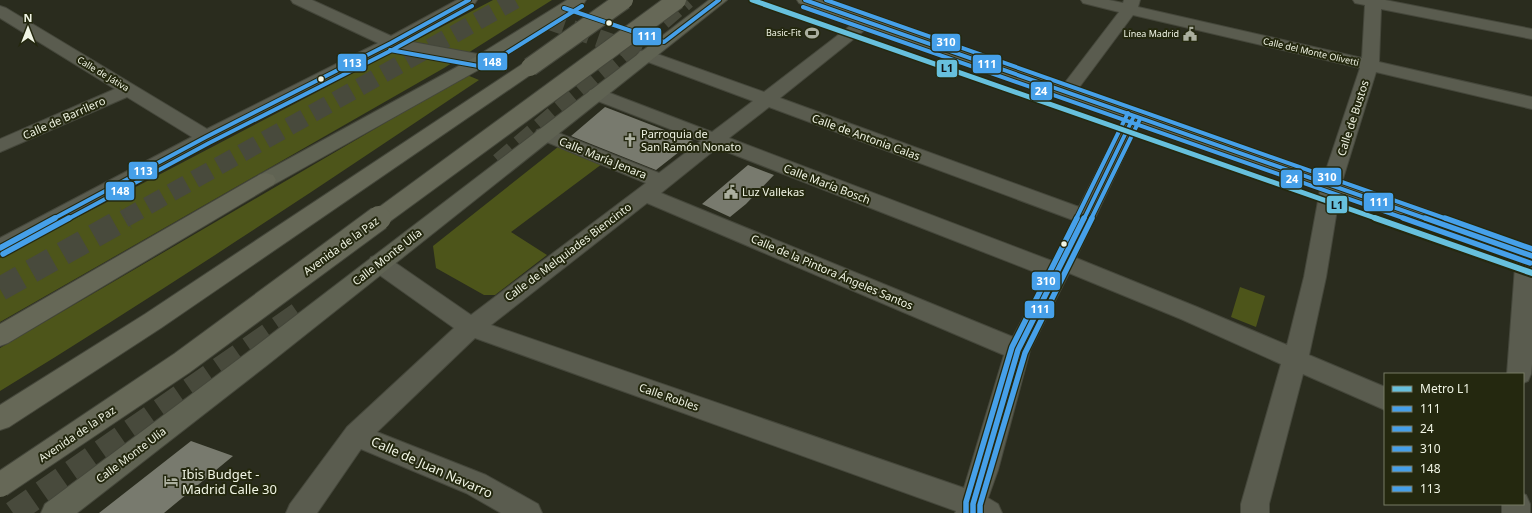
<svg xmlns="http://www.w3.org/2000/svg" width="1532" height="513" font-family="'Noto Sans',sans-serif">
  <rect width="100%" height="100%" fill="#2a2c1e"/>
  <path fill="#4d551a" d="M493 0H552L444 68 0 322V258Z
    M467 75 479 80C321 186 162 292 0 391V348Z
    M568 139 602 164 511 232 547 255 495 295H484L436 268 433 246Z
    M1240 287 1265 296 1256 327 1231 317Z"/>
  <path fill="#787a6e" d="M605 107 693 141 656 170 571 136Z
    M748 165 774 175 746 204 730 217 702 204Z
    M191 441 233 456 164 513H99Z"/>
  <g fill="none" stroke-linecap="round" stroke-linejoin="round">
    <path stroke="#484a3c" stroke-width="18" stroke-dasharray="18 9" stroke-linecap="butt" d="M547 20 646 55"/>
    <path stroke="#484a3c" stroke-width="18" stroke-dasharray="18 9" stroke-linecap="butt" d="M499 162 687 0
      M124 219 515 0"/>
    <path stroke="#484a3c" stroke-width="24" stroke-dasharray="24 12" stroke-linecap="butt" d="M0 289 126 218
      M13 513 303 311"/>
    <defs>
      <path id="minor" d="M291 0H312L391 36 457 0H477L475 3 407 41 483 55 489 56 492 60 489 64 483 65 393 48 213 141 8 254 0 256V238L192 137 127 97 0 152V139L115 89 0 18V6L6 8 207 129 378 43 293 3Z
        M1081 0H1109L1123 3 1124 0H1140L1138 7 1362 58 1365 5 1355 3 1353 0H1385L1532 29V39L1381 9 1379 62 1532 97V109L1376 72 1341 185 1326 277 1309 355 1385 387V410L1303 374 1269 504V513H1241V504L1281 364 1181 319 1069 273 1030 350 998 470 988 498 998 504 1002 513H955L956 511 475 338 377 432 486 475 538 504 542 513H501L466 493 361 449 317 513H286L290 504 347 427 454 328 371 269 368 263 371 257 379 255 387 257 471 315 646 183 537 138 535 134 537 130 544 128 551 130 659 173 701 141 590 98 587 94 590 90 596 89 602 90 712 132 753 101 640 59 637 55 640 51 646 50 764 92 859 19 865 17 871 19 873 22 871 25 780 98 1079 207 1125 116 1127 112 1134 110 1141 112 1143 116 1076 258 1197 307 1287 345 1304 277 1321 185 1360 68 1133 15 1072 97 1066 98 1060 97 1057 93 1119 12 1083 3ZM769 107 1073 220 1052 261 729 138ZM717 148 1045 276 1013 337 661 193ZM647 203 1004 355 964 488 491 325Z
        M1527 246 1532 248V364L1531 374 1528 381 1523 383V374H1507L1516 254 1519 248Z
        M1523 494 1526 495 1530 504V513H1502V504H1523Z"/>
      <path id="major" d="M567 0H586L584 3 489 64 273 185 266 187 259 185 256 180 259 175 477 56Z
        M709 0H727L266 366 77 513H41L45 504 248 352Z
        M797 0H820L1532 248V264L799 3Z"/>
      <path id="highway" d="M530 62 536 63 539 67 536 71 161 328 9 427 0 430V405L145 314 524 63Z
        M266 173 273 175 276 180 273 185 8 343 0 346V324L259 175Z"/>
    </defs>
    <use href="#minor" stroke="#45473b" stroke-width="2"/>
    <use href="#major" stroke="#45473b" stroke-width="2"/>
    <use href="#highway" stroke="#45473b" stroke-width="2"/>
    <use href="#minor" fill="#5a5c4f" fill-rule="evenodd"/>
    <use href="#major" fill="#606353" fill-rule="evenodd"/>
    <use href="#highway" fill="#666857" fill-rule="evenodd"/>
    <defs>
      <path id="highway-bridge-far1" d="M530 67 624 0
        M378 219 677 0"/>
      <path id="highway-bridge" d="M0 485 182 363 379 218"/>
    </defs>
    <use href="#highway-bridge-far1" stroke="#45473b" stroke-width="20" stroke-linecap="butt"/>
    <use href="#highway-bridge" stroke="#45473b" stroke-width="26" stroke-linecap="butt"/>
    <use href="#highway-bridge-far1" stroke="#666857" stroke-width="18"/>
    <use href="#highway-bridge" stroke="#666857" stroke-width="24"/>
    <defs>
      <path id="bus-1-far1" d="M805 0 1427 219
        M564 8 664 42 719 0
        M1084 219 1134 116"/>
      <path id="bus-1" d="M1425 218 1532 256
        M973 513V504L1018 350 1084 218"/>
      <path id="bus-2-far1" d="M803 7 1406 219
        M1091 219 1140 119"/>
      <path id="bus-2" d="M1403 218 1530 263
        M980 513V505L1025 353 1092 218"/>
      <path id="bus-3-far1" d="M826 0 1447 219
        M1076 219 1128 113"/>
      <path id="bus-3" d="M1445 218 1532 249
        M966 513V502L1012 347 1077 218"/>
      <path id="bus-4-far1" d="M390 50 484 67 582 6
        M68 219 209 143 394 49 472 6"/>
      <path id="bus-4" d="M3 254 69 218"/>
      <path id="bus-5-far1" d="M53 219 206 137 391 43 469 0"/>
      <path id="bus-5" d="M0 248 55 218"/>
    </defs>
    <use href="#bus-1-far1" stroke="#24280f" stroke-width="6"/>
    <use href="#bus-1" stroke="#24280f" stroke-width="8"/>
    <use href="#bus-2-far1" stroke="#24280f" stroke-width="6"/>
    <use href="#bus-2" stroke="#24280f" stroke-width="8"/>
    <use href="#bus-3-far1" stroke="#24280f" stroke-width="6"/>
    <use href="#bus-3" stroke="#24280f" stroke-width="8"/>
    <use href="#bus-4-far1" stroke="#24280f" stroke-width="6"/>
    <use href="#bus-4" stroke="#24280f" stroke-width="8"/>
    <use href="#bus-5-far1" stroke="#24280f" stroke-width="6"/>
    <use href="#bus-5" stroke="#24280f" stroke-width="8"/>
    <use href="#bus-1-far1" stroke="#46a0e9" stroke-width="4"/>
    <use href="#bus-1" stroke="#46a0e9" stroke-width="5.5"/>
    <use href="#bus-2-far1" stroke="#46a0e9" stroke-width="4"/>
    <use href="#bus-2" stroke="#46a0e9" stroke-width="5.5"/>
    <use href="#bus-3-far1" stroke="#46a0e9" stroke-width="4"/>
    <use href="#bus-3" stroke="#46a0e9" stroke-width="5.5"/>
    <use href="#bus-4-far1" stroke="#46a0e9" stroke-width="4"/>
    <use href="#bus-4" stroke="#46a0e9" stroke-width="5.5"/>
    <use href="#bus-5-far1" stroke="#46a0e9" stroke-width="4"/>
    <use href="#bus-5" stroke="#46a0e9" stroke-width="5.5"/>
    <defs>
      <path id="metro-1-far1" d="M752 0 1378 219"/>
      <path id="metro-1" d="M1375 218 1532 273"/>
    </defs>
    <use href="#metro-1-far1" stroke="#24280f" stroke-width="8"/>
    <use href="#metro-1" stroke="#24280f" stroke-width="10"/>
    <use href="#metro-1-far1" stroke="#67c0dd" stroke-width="5"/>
    <use href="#metro-1" stroke="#67c0dd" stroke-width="6"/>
  </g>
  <defs>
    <symbol id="stadium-bare" viewBox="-9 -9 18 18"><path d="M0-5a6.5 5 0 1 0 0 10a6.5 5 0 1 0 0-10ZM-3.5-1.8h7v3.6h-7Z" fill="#abaf9f" stroke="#24280f" stroke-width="2.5" paint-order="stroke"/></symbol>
    <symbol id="civic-bare" viewBox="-9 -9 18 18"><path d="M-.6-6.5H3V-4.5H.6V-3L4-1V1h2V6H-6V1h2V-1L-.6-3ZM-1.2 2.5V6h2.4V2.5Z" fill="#abaf9f" stroke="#24280f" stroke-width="2.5" paint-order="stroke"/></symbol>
    <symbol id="church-bare" viewBox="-9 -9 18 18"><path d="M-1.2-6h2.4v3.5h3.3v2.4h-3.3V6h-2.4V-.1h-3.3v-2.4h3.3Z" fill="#abaf9f" stroke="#24280f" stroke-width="2.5" paint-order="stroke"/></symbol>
    <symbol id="hotel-bare" viewBox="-9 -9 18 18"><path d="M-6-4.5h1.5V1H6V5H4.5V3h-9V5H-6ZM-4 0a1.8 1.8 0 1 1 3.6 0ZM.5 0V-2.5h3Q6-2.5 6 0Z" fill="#abaf9f" stroke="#24280f" stroke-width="2.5" paint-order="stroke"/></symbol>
  </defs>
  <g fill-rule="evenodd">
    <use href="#stadium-bare" x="802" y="23" width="20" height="20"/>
    <use href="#civic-bare" x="1180" y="24" width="20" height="20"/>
    <use href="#church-bare" x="620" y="130" width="20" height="20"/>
    <use href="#civic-bare" x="721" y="182" width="20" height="20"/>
    <use href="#hotel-bare" x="161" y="471" width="20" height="20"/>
  </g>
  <g fill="#f1f5e5" stroke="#24280f" stroke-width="1.5">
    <circle cx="609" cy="23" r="3.5"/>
    <circle cx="321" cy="79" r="3.5"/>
    <circle cx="1064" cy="244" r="3.5"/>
  </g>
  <g text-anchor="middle" stroke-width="4" stroke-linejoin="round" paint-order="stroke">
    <g font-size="9" fill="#f1f5e5" stroke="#24280f" text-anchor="end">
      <text x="801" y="36">Basic-Fit</text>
      <text x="1179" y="37">Línea Madrid</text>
    </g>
    <g font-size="9" fill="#f1f5e5" stroke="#24280f">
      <text transform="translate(1311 52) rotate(13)" y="3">Calle del Monte Olivetti</text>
      <text transform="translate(103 74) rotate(31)" y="3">Calle de Játiva</text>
    </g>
    <g font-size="11" fill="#f1f5e5" stroke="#24280f">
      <text transform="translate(64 118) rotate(-24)" y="4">Calle de Barrilero</text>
      <text transform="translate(1353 118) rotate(-72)" y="4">Calle de Bustos</text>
      <text transform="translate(866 137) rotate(20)" y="4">Calle de Antonia Calas</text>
      <text transform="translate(603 158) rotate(22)" y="4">Calle María Jenara</text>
      <text transform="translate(827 184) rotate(21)" y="4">Calle María Bosch</text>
      <text transform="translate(341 246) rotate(-36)" y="4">Avenida de la Paz</text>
      <text transform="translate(568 252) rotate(-37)" y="4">Calle de Melquiades Biencinto</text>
      <text transform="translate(387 257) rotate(-38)" y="4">Calle Monte Ulía</text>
      <text transform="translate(832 272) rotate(23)" y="4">Calle de la Pintora Ángeles Santos</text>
      <text transform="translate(669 397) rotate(19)" y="4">Calle Robles</text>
      <text transform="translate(77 434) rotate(-34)" y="4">Avenida de la Paz</text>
      <text transform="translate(131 455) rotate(-37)" y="4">Calle Monte Ulía</text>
    </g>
    <g font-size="11" fill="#f1f5e5" stroke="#24280f" text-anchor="start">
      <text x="641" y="138">Parroquia de<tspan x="641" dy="13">San Ramón Nonato</tspan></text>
      <text x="742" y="196">Luz Vallekas</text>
    </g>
    <g font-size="13" fill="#f1f5e5" stroke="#24280f">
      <text transform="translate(432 467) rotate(24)" y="5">Calle de Juan Navarro</text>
    </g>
    <g font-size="13" fill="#f1f5e5" stroke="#24280f" text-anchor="start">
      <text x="182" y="479">Ibis Budget -<tspan x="182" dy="15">Madrid Calle 30</tspan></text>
    </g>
  </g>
  <g stroke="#24280f" stroke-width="1.5">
    <rect x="632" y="27" width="30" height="19" rx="4" fill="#46a0e9"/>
    <rect x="931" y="33" width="30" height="19" rx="4" fill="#46a0e9"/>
    <rect x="477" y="52" width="31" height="19" rx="4" fill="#46a0e9"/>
    <rect x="337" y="53" width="30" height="19" rx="4" fill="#46a0e9"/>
    <rect x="972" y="54" width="30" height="20" rx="4" fill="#46a0e9"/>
    <rect x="936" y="59" width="22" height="19" rx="4" fill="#67c0dd"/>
    <rect x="1030" y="81" width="23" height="20" rx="4" fill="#46a0e9"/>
    <rect x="128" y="161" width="30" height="19" rx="4" fill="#46a0e9"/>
    <rect x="1312" y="167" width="30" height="19" rx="4" fill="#46a0e9"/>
    <rect x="1280" y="169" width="23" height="20" rx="4" fill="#46a0e9"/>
    <rect x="105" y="181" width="30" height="20" rx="4" fill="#46a0e9"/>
    <rect x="1363" y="192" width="31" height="20" rx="4" fill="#46a0e9"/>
    <rect x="1326" y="195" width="22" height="19" rx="4" fill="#67c0dd"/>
    <rect x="1031" y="271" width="30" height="20" rx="4" fill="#46a0e9"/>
    <rect x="1024" y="300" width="31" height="19" rx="4" fill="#46a0e9"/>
  </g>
  <g font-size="11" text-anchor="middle" font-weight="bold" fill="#fff">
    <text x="647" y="40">111</text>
    <text x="946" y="46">310</text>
    <text x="492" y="66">148</text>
    <text x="352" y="67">113</text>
    <text x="987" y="68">111</text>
    <text x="1041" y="95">24</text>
    <text x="143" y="175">113</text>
    <text x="1327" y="181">310</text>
    <text x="1292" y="183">24</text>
    <text x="120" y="195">148</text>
    <text x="1379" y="206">111</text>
    <text x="1046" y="285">310</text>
    <text x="1040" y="313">111</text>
  </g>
  <g font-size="11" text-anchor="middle" font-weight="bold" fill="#111">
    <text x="947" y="72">L1</text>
    <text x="1337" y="209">L1</text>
  </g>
  <rect x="1384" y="373" width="140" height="132" fill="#24280f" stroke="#767a65"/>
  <rect x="1392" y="386" width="20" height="6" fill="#67c0dd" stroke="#767a65"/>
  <text x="1420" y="393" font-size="12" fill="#f1f5e5">Metro L1</text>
  <rect x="1392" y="406" width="20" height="6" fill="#46a0e9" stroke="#767a65"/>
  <text x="1420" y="413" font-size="12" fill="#f1f5e5">111</text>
  <rect x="1392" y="426" width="20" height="6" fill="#46a0e9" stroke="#767a65"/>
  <text x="1420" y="433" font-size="12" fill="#f1f5e5">24</text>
  <rect x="1392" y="446" width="20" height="6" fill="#46a0e9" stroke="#767a65"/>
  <text x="1420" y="453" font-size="12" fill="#f1f5e5">310</text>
  <rect x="1392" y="466" width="20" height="6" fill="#46a0e9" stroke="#767a65"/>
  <text x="1420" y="473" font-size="12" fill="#f1f5e5">148</text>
  <rect x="1392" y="486" width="20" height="6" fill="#46a0e9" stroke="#767a65"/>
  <text x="1420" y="493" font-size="12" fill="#f1f5e5">113</text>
  <g transform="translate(28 28)" stroke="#24280f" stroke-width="3" paint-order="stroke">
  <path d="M0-3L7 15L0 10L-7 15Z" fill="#f1f5e5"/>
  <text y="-6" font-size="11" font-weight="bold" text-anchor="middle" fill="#f1f5e5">N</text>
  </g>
</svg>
